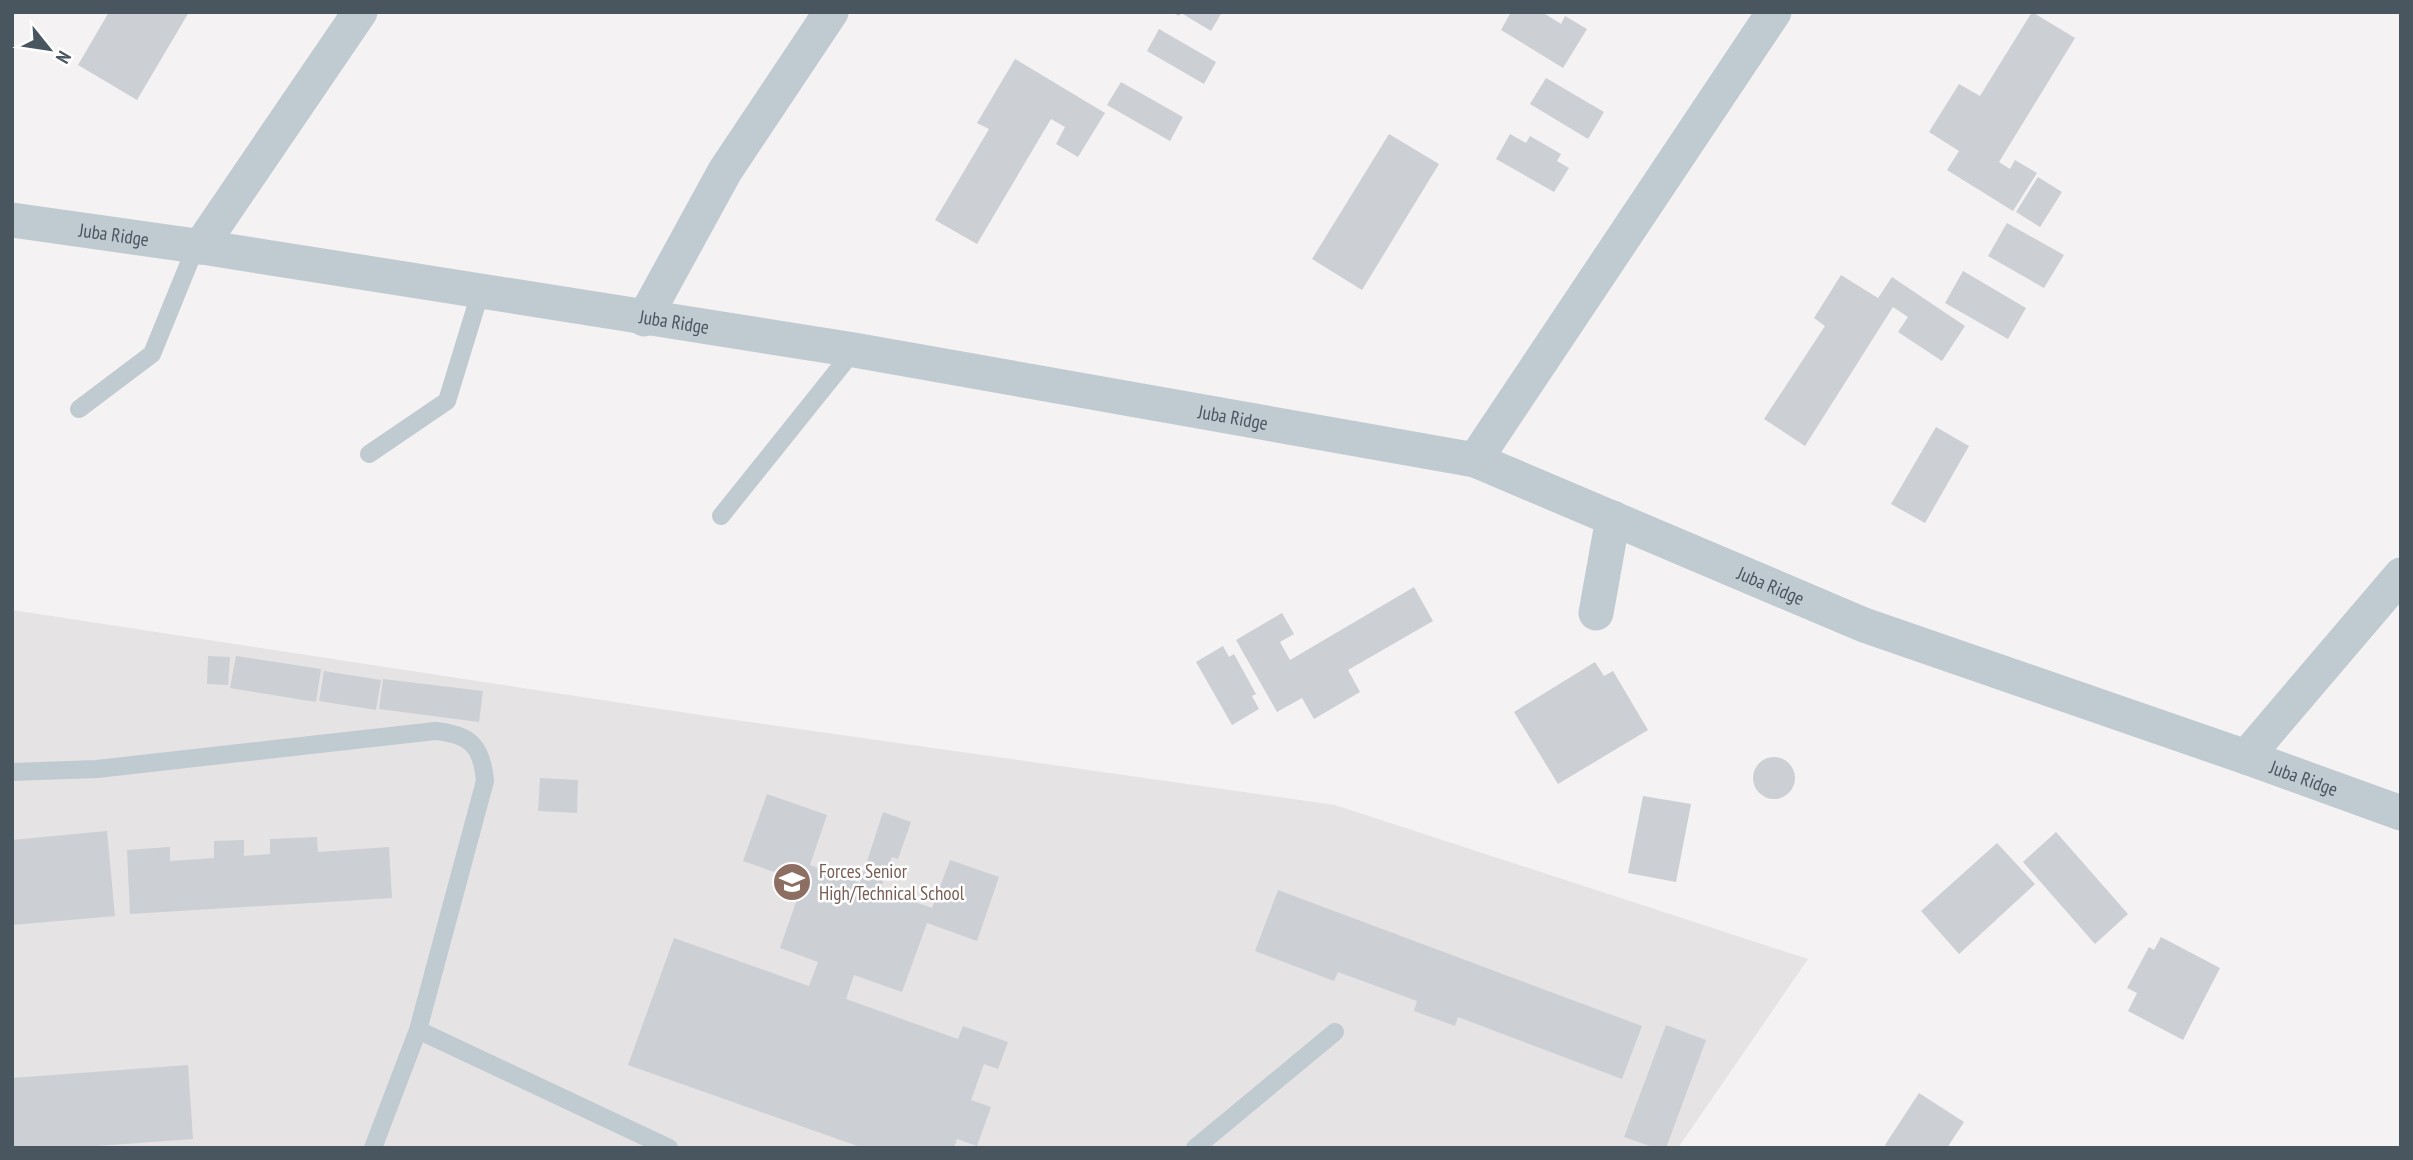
<svg xmlns="http://www.w3.org/2000/svg" width="2413" height="1160" font-family="'PT Sans Narrow',sans-serif">
  <rect width="100%" height="100%" fill="#f4f2f2"/>
  <path fill="#e5e3e4" d="M12 610 707 716 1335 805 1808 959 1678 1148H12Z"/>
  <path fill="#cccfd4" d="M109 12H189L137 100 78 65Z
    M1172 12H1222L1211 31 1181 13 1179 16Z
    M1511 12H1542L1561 24 1565 16 1587 29 1563 68 1501 30Z
    M2032 12 2075 38 1999 162 2010 169 2015 160 2037 173 2013 211 1947 170 1959 151 1929 132 1959 84 1980 96Z
    M1159 29 1216 62 1204 84 1147 51Z
    M1015 59 1105 113 1078 157 1056 144 1065 127 1051 119 977 244 935 220 989 129 977 123Z
    M1546 78 1604 112 1588 139 1530 104Z
    M1121 82 1183 117 1170 141 1107 105Z
    M1389 134 1439 164 1362 290 1312 259Z
    M1510 134 1526 143 1530 136 1561 154 1557 161 1569 168 1554 192 1496 159Z
    M2038 177 2062 192 2040 227 2016 212Z
    M2007 223 2064 255 2044 288 1988 256Z
    M1963 271 2026 308 2008 339 1945 303Z
    M1841 275 1878 298 1892 277 1965 326 1942 361 1898 332 1908 317 1893 307 1805 446 1764 419 1825 326 1814 318Z
    M1936 427 1969 446 1925 523 1891 504Z
    M1414 587 1433 621 1348 670 1360 692 1314 719 1302 698 1277 712 1236 640 1282 613 1294 634 1280 642 1290 660Z
    M1223 646 1229 657 1234 654 1256 694 1252 696 1259 709 1232 725 1196 662Z
    M208 656 230 657 228 685 207 684Z
    M236 656 321 669 316 702 230 688Z
    M1595 662 1604 676 1613 671 1648 730 1558 784 1514 712Z
    M324 671 381 680 376 710 319 701Z
    M383 679 483 691 479 722 379 709Z
    M1753 778a21 21 0 1 1 42 0a21 21 0 1 1-42 0Z
    M540 778 578 780 577 813 538 811Z
    M767 794 827 815 810 865 860 883 883 812 911 822 898 859 892 857 880 890 932 908 950 860 999 877 977 941 927 923 902 992 854 975 846 999 958 1039 963 1026 1008 1042 998 1069 984 1064 971 1100 991 1107 977 1146 957 1139 954 1148H863L628 1065 674 938 809 986 818 962 780 948 803 882 743 861Z
    M1643 796 1691 804 1676 882 1628 873Z
    M107 831 115 916 12 925V840Z
    M2056 832 2128 914 2095 944 2023 862Z
    M317 837 318 852 389 847 392 898 130 914 127 850 170 847V861L214 858V841L244 840V856L270 854V839Z
    M1997 843 2035 884 1959 954 1921 911Z
    M1278 890 1642 1026 1622 1079 1458 1017 1455 1026 1414 1011 1417 1001 1338 972 1334 981 1255 951Z
    M2161 937 2220 968 2183 1040 2128 1011 2137 993 2127 988 2149 947 2154 950Z
    M1666 1025 1706 1040 1666 1148H1655L1624 1137Z
    M188 1065 193 1139 69 1148H12V1078Z
    M1919 1093 1964 1122 1947 1148H1889L1885 1145Z"/>
  <g fill="none" stroke-linecap="round" stroke-linejoin="round">
    <path stroke="#c0cad1" stroke-width="18" d="M79 409 152 354 196 246
      M369 454 447 401 481 290
      M721 516 854 350
      M12 772 97 769 435 731C470 734 482 746 485 781L418 1030 373 1148
      M418 1030 669 1148
      M1195 1148 1335 1032"/>
    <g stroke="#c0cad1" stroke-width="35">
      <path id="s1" d="M12 220 196 246 854 350 1475 460 1864 625 2246 757 2401 813"/>
      <path d="M200 247 360 12"/>
      <path d="M644 319 725 171 831 12"/>
      <path d="M1475 460 1774 12"/>
      <path d="M1596 613 1613 518"/>
      <path d="M2246 757 2401 575"/>
    </g>
  </g>
  <defs>
    <symbol id="school-disc" viewBox="-11 -11 22 22"><circle r="9.5" fill="#8d6e63" stroke="#fff"/><path d="M0-5L7-2L0 1L-7-2ZM-4 1L0 2.5L4 1V4Q0 6-4 4Z" fill="#fff"/></symbol>
  </defs>
  <g fill-rule="evenodd">
    <use href="#school-disc" x="770" y="860" width="44" height="44"/>
  </g>
  <g text-anchor="middle" stroke-width="5" stroke-linejoin="round" paint-order="stroke">
    <g font-size="19" fill="#495660" stroke="#fff">
      <text dy="7" stroke="none"><textPath href="#s1" startOffset="103">Juba Ridge</textPath></text>
      <text dy="7" stroke="none"><textPath href="#s1" startOffset="670">Juba Ridge</textPath></text>
      <text dy="7" stroke="none"><textPath href="#s1" startOffset="1237">Juba Ridge</textPath></text>
      <text dy="7" stroke="none"><textPath href="#s1" startOffset="1804">Juba Ridge</textPath></text>
      <text dy="7" stroke="none"><textPath href="#s1" startOffset="2371">Juba Ridge</textPath></text>
    </g>
    <g font-size="19" fill="#785e54" stroke="#fff" text-anchor="start">
      <text x="819" y="878">Forces Senior<tspan x="819" dy="22">High/Technical School</tspan></text>
    </g>
  </g>
  <rect width="2413" height="1160" fill="none" stroke="#495660" stroke-width="28"/>
  <g transform="translate(49 49) rotate(120)" stroke="#ffffff" stroke-width="5" paint-order="stroke">
  <path d="M0-5L12 26L0 18L-12 26Z" fill="#495660"/>
  <text y="-10" font-size="19" font-weight="bold" text-anchor="middle" fill="#495660">N</text>
  </g>
</svg>
